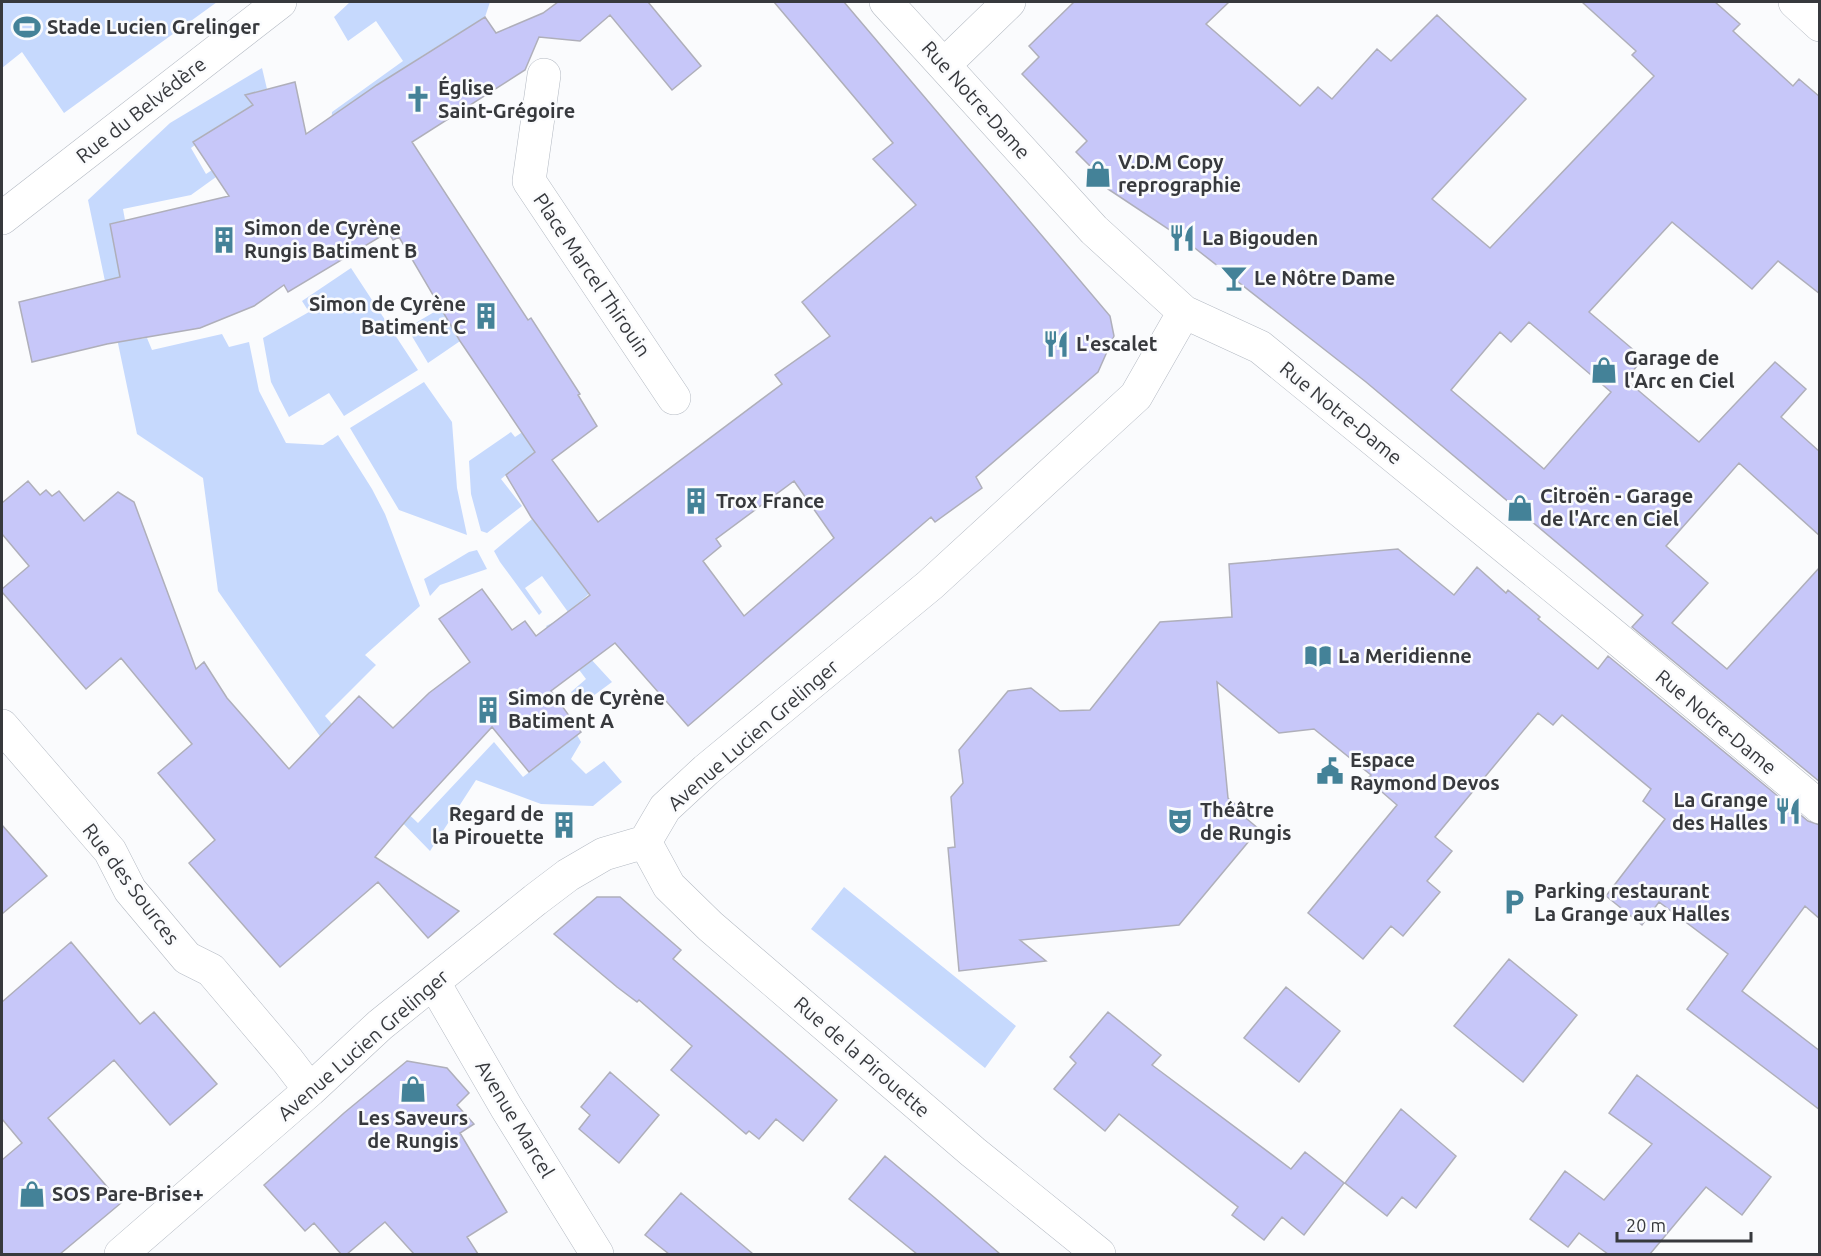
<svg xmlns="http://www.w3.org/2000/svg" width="1821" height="1256" font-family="Ubuntu,sans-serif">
  <rect width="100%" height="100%" fill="#fafbfd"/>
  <path fill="#c6d9fd" d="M2 2H217L64 113 22 52 2 68Z
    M350 2H490L485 17 425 54 340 110 331 127 332 112 403 61 376 21 348 41 334 17Z
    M262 68 267 89 246 95 272 132 247 108 194 141 195 145 191 148 206 174 212 170 216 177 191 195 123 209 125 220 110 224 133 340 147 338 152 350 222 334 229 347 249 342 259 391 286 443 323 445 338 435 372 489 385 514 420 606 365 655 376 665 325 716 332 724 323 734 418 823 494 742 523 777 577 735 581 742 571 759 586 774 604 761 622 782 593 806 541 804 476 780 430 851 324 742 218 591 203 478 137 434 88 200 170 123Z
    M351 268 418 370 344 416 329 393 289 417 271 382 263 338 309 312 302 301Z
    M441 308 466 337 428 363 407 328Z
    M424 382 452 422 457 488 467 535 399 510 350 428Z
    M527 429 540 448 501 479 522 506 487 533 481 531 471 494 469 461 511 432 515 437Z
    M532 519 589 594 568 612 542 576 525 588 542 612 539 615 500 562 494 551Z
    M477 550 487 569 440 585 430 596 424 579 469 552Z
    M556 621 612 682 581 705 571 692 586 679 546 626Z
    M844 887 1016 1026 985 1068 811 929Z"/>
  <path fill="#c7c7f9" stroke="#afafba" stroke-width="1.5" fill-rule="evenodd" d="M558 2H648L701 66 672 90 610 15 580 41 539 37 525 70 412 142 528 320 531 318 580 394 578 395 597 426 552 460 598 522 782 384 775 375 830 336 802 302 916 205 873 159 893 143 774 2H844L1110 316 1114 336 1098 372 976 477 982 488 935 522 931 517 688 726 615 643 551 691 581 732 529 772 492 727 410 816 375 857 459 911 428 938 378 882 280 967 189 863 215 840 158 773 192 744 121 658 86 689 2 592V589L29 566 2 534V503L28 481 40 495 46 490 52 496 59 491 84 521 118 492 134 502 196 669 204 662 227 698 289 769 359 696 393 728 429 693 470 662 439 619 482 589 512 630 525 621 536 636 590 595 531 517 506 475 535 452 460 341 399 237 393 240 388 232 288 292 284 285 254 306 200 328 107 344 32 362 19 302 120 277 110 224 229 196 193 142 253 105 245 95 295 82 306 134 377 85 485 17 496 33 543 13ZM794 481 834 538 744 616 703 561 721 546 716 539Z
    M1074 2H1229L1206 24 1300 106 1318 87 1332 99 1377 49 1391 61 1437 15 1526 99 1432 199 1490 248 1654 76 1632 55 1636 51 1582 2H1715L1740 24 1733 31 1793 86 1799 79 1820 97V294L1778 261 1752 289 1672 222 1589 312 1643 358 1626 380 1699 442 1775 362 1806 389 1781 417 1820 452V536L1739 463 1666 546 1708 583 1672 623 1727 669 1820 567V782L1632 627 1643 615 1366 382 1182 238 1108 189V186L1098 174 1076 152 1087 141 1022 74 1039 57 1029 46ZM1529 322 1611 392 1544 469 1451 390 1500 332 1511 342Z
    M1398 549 1454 595 1477 567 1506 593 1508 590 1540 617 1538 619 1598 669 1608 656 1808 821 1820 825V919L1805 906 1742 991 1820 1051V1110L1687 1009 1728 954 1659 902 1642 925 1606 896 1665 819 1643 801 1651 789 1562 715 1553 725 1538 713 1435 837 1452 851 1427 881 1440 892 1403 936 1391 926 1363 959 1308 913 1397 805 1367 779 1371 775 1314 729 1279 733 1217 682 1228 798 1243 810 1241 814 1259 829 1179 925 1020 940 1046 961 959 971 948 848 955 847 951 797 963 783 959 750 1008 691 1031 688 1060 711 1090 710 1160 622 1232 617 1229 564Z
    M2 825 47 876 2 914Z
    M597 897H620L681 950 673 959 837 1100 803 1141 776 1119 759 1139 749 1131 746 1134 671 1070 692 1046 639 1000 637 1002 617 987 554 934Z
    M71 942 140 1024 154 1012 217 1084 170 1125 114 1060 48 1118 121 1203 60 1254H2V1160L22 1143 2 1119V1002Z
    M1509 959 1577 1015 1523 1082 1454 1026Z
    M1286 987 1340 1031 1299 1082 1244 1038Z
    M1108 1012 1161 1055 1152 1065 1291 1169 1305 1152 1344 1183 1304 1235 1282 1217 1264 1240 1232 1215 1238 1207 1119 1114 1105 1131 1054 1089 1076 1063 1070 1057Z
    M407 1061 447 1068 469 1093 457 1105 474 1124 460 1133 507 1212 467 1237 478 1254H414L385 1222 347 1254H341L314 1223 305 1231 264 1185 344 1113Z
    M610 1072 659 1115 619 1163 579 1129 590 1115 581 1107Z
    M1637 1075 1771 1177 1742 1215 1706 1187 1650 1254H1608L1579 1233 1568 1247 1530 1219 1565 1171 1604 1200 1652 1144 1609 1113Z
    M1401 1109 1456 1156 1416 1208 1402 1197 1387 1216 1345 1183Z
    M885 1156 935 1198 1000 1254H917L849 1199Z
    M681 1193 753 1254H669L645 1235Z"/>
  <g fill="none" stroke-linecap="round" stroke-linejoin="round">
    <defs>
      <path id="minor" d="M886 2 1094 230 1184 312 1260 347 1602 626 1820 807
        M1795 2 1820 25
        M944 65 1009 2
        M544 75 529 181 674 398
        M2 218 280 2
        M2 726 110 851 130 890 187 958 211 970 288 1061 310 1090
        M645 842 669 886 710 926 973 1152 1099 1254
        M434 983 506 1107 597 1254
        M121 1254 310 1090 380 1025 535 900 568 875 604 854 645 842 665 808 706 770 930 585 1136 396 1184 312"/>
    </defs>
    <use href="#minor" stroke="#b4bac3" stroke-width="34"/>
    <use href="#minor" stroke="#fff" stroke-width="33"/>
  </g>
  <defs>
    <symbol id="stadium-bare" viewBox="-9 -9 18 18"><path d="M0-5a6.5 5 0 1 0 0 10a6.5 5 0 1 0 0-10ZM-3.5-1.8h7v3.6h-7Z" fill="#448298" stroke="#fafbfd" stroke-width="2.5" paint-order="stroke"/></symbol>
    <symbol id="church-bare" viewBox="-9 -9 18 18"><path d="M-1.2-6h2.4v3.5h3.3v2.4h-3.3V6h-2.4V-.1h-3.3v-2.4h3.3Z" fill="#448298" stroke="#fafbfd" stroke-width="2.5" paint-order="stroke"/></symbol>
    <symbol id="shop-bare" viewBox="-9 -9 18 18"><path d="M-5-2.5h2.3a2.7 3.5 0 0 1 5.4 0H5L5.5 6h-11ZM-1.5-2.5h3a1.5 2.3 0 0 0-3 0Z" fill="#448298" stroke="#fafbfd" stroke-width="2.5" paint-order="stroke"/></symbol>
    <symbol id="restaurant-bare" viewBox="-9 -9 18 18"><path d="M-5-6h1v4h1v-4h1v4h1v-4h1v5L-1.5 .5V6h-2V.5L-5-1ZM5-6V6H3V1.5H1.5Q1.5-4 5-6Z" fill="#448298" stroke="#fafbfd" stroke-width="2.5" paint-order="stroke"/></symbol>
    <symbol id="building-bare" viewBox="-9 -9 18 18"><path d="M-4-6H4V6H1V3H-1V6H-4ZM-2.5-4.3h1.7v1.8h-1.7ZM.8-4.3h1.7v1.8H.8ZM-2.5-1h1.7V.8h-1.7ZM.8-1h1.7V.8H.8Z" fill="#448298" stroke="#fafbfd" stroke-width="2.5" paint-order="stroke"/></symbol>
    <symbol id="bar-bare" viewBox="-9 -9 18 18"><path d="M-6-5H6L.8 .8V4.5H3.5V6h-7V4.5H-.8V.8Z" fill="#448298" stroke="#fafbfd" stroke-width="2.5" paint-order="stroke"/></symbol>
    <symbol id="library-bare" viewBox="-9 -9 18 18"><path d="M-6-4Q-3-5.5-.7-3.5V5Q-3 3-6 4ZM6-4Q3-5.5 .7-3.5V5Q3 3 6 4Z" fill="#448298" stroke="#fafbfd" stroke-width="2.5" paint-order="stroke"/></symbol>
    <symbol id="civic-bare" viewBox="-9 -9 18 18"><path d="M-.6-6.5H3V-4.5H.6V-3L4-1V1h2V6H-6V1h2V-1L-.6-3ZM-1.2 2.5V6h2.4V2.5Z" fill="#448298" stroke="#fafbfd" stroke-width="2.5" paint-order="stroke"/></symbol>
    <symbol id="theatre-bare" viewBox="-9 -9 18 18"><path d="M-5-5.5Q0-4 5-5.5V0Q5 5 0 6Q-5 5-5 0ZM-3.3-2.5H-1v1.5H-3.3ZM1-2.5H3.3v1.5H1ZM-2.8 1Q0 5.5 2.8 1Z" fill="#448298" stroke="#fafbfd" stroke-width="2.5" paint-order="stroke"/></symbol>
    <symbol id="parking-bare" viewBox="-9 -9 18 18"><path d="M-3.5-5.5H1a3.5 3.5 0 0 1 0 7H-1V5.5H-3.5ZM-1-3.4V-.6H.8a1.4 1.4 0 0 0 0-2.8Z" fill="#448298" stroke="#fafbfd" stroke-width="2.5" paint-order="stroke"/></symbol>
  </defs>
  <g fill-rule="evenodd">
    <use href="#stadium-bare" x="8" y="8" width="38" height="38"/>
    <use href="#church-bare" x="399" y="80" width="38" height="38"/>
    <use href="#shop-bare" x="1079" y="155" width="38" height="38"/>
    <use href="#restaurant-bare" x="1163" y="219" width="38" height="38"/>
    <use href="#building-bare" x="205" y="221" width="38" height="38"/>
    <use href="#bar-bare" x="1215" y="259" width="38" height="38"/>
    <use href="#building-bare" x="467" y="297" width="38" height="38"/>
    <use href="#restaurant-bare" x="1037" y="325" width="38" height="38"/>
    <use href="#shop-bare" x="1585" y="351" width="38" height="38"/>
    <use href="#building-bare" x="677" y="482" width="38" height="38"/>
    <use href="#shop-bare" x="1501" y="489" width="38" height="38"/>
    <use href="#library-bare" x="1299" y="637" width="38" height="38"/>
    <use href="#building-bare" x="469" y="691" width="38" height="38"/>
    <use href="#civic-bare" x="1311" y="752" width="38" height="38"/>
    <use href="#restaurant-bare" x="1769" y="792" width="38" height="38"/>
    <use href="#theatre-bare" x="1161" y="802" width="38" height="38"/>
    <use href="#building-bare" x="545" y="806" width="38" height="38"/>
    <use href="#parking-bare" x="1495" y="883" width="38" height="38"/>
    <use href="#shop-bare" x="394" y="1070" width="38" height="38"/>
    <use href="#shop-bare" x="13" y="1175" width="38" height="38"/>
  </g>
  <g text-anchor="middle" stroke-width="5" stroke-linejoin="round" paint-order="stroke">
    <g font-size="20" font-weight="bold" fill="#37393d" stroke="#fafbfd" text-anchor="start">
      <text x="47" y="34">Stade Lucien Grelinger</text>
      <text x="438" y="95">Église<tspan x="438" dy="23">Saint-Grégoire</tspan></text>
      <text x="1118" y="169">V.D.M Copy<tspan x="1118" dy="23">reprographie</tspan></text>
      <text x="244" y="235">Simon de Cyrène<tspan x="244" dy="23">Rungis Batiment B</tspan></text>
      <text x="1202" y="245">La Bigouden</text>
      <text x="1254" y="285">Le Nôtre Dame</text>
      <text x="466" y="311" text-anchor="end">Simon de Cyrène<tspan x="466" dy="23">Batiment C</tspan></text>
      <text x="1076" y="351">L'escalet</text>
      <text x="1624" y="365">Garage de<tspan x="1624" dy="23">l'Arc en Ciel</tspan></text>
      <text x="1540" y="503">Citroën - Garage<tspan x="1540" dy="23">de l'Arc en Ciel</tspan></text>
      <text x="716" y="508">Trox France</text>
      <text x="1338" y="663">La Meridienne</text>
      <text x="508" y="705">Simon de Cyrène<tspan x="508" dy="23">Batiment A</tspan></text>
      <text x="1350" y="767">Espace<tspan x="1350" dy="23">Raymond Devos</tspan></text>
      <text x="1768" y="807" text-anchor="end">La Grange<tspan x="1768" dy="23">des Halles</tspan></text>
      <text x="1200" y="817">Théâtre<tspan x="1200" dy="23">de Rungis</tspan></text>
      <text x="544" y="821" text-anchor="end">Regard de<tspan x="544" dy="23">la Pirouette</tspan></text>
      <text x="1534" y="898">Parking restaurant<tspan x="1534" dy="23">La Grange aux Halles</tspan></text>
      <text x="413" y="1125" text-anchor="middle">Les Saveurs<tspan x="413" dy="23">de Rungis</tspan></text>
      <text x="52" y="1201">SOS Pare-Brise+</text>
    </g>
    <g font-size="20" fill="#37393d" stroke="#fafbfd">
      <text transform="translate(976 100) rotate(48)" y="7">Rue Notre-Dame</text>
      <text transform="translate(141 110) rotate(-38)" y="7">Rue du Belvédère</text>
      <text transform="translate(592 275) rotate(56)" y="7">Place Marcel Thirouin</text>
      <text transform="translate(1341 413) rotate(39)" y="7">Rue Notre-Dame</text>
      <text transform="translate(1716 722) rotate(40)" y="7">Rue Notre-Dame</text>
      <text transform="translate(753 735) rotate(-41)" y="7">Avenue Lucien Grelinger</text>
      <text transform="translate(131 884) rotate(53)" y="7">Rue des Sources</text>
      <text transform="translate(363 1045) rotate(-41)" y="7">Avenue Lucien Grelinger</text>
      <text transform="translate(862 1057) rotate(41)" y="7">Rue de la Pirouette</text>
      <text transform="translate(515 1119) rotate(59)" y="7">Avenue Marcel</text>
    </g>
  </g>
  <rect width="1821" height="1256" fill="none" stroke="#37393d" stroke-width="6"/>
  <path d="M1617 1232v9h134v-9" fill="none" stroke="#37393d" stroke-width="3"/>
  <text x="1626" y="1232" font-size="18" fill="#37393d" stroke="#fafbfd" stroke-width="4.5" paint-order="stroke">20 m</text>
</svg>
